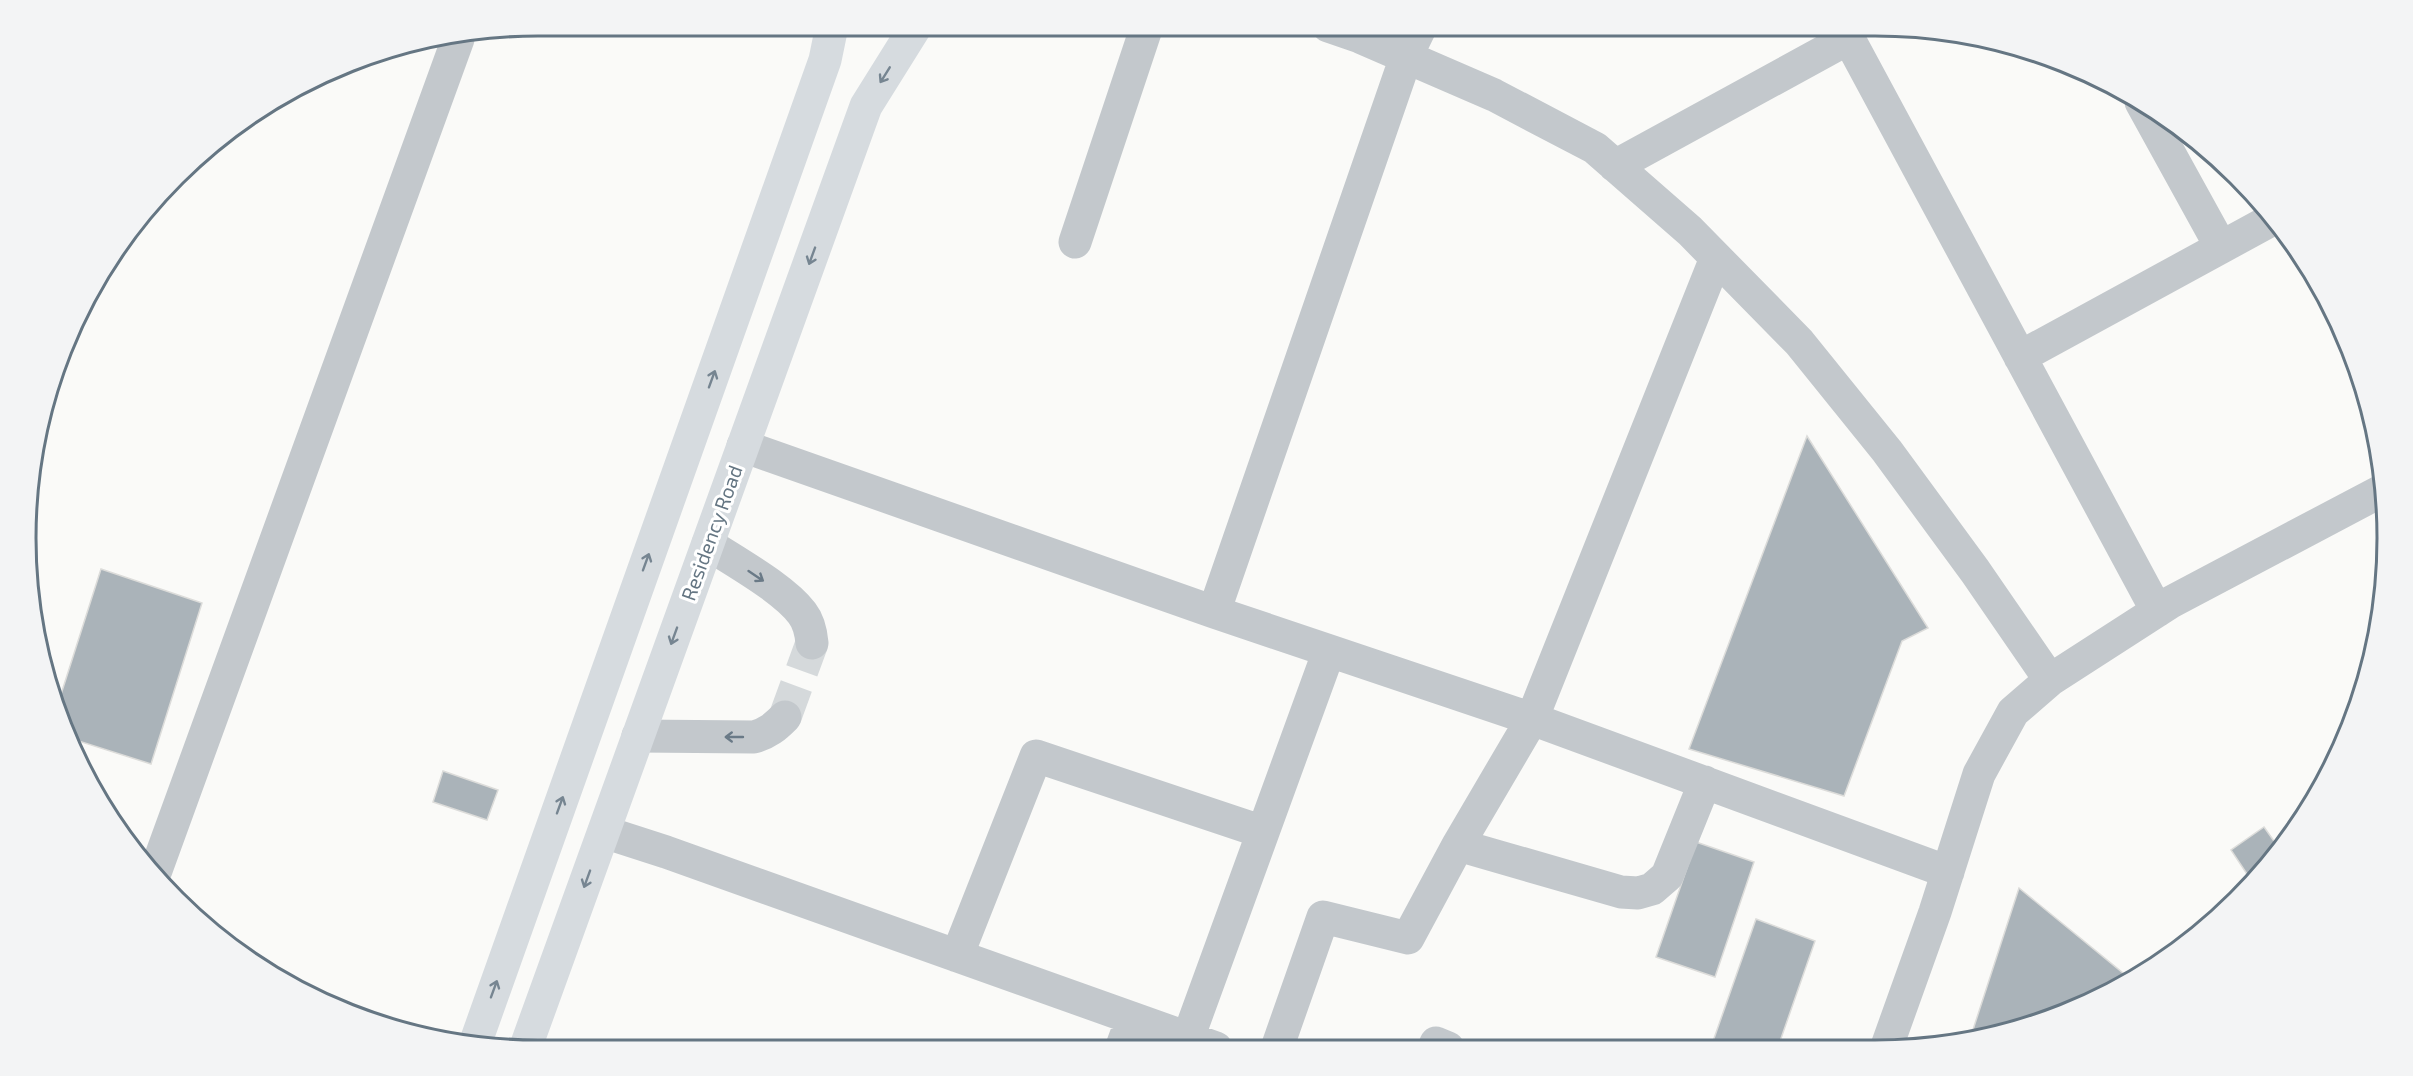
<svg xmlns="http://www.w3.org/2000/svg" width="2413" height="1076" font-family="'Exo 2',sans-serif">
  <rect width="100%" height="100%" fill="#fafaf8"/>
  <path fill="#aab3b9" stroke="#dcdcda" stroke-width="1.5" d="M1807 436 1928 628 1902 641 1844 796 1689 749Z
    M101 569 202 603 151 764 69 738 56 710Z
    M443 771 498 790 487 820 433 802Z
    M2264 827 2281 851 2251 880 2231 850Z
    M1696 842 1754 862 1715 977 1656 957Z
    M2019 888 2129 978 2071 1011 1970 1039Z
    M1756 919 1815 941 1778 1047H1711Z"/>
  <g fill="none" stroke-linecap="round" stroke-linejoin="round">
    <path stroke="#d5d9db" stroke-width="33" stroke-dasharray="33 16" stroke-linecap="butt" d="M785 717 812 643"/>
    <path stroke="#c3c8cc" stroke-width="33" d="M1328 26 1360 37 1494 95 1595 148 1690 231 1799 342 1887 451 1975 571 2050 680
      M1842 26 2157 611
      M2141 102 2221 247
      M1615 166 1849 38
      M1075 242 1147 26
      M2020 357 2273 219
      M743 446 1214 612 1532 719 1948 872
      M708 544C735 562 783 588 802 613 809 622 811 632 812 643
      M1214 612 1406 57 1421 26
      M638 736 754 737C768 733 775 727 785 717
      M1705 782 1667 876 1652 889 1638 893 1621 892 1458 845 1532 719 1716 258
      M604 832 666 852 1216 1048
      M156 870 458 39
      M957 956 1036 756 1263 832
      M1188 1038 1329 651
      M1887 1046 1935 912 1979 774 2013 712 2050 680 2171 602 2383 490
      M1277 1048 1323 917 1408 938 1458 845
      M1434 1048 1436 1043 1448 1048
      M1121 1049 1132 1019"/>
    <path stroke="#d6dbdf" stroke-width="33" d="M475 1044 825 60 832 26
      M525 1049 866 106 916 26"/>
  </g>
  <defs><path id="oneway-shaft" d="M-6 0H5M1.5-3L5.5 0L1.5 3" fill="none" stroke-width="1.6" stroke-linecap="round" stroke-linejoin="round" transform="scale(1.5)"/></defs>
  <g stroke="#768591">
    <use href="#oneway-shaft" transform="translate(885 75) rotate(122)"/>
    <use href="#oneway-shaft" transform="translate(812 256) rotate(110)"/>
    <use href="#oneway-shaft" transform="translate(712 379) rotate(-70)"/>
    <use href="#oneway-shaft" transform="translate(646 562) rotate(-70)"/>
    <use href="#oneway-shaft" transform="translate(674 636) rotate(110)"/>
    <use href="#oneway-shaft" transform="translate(560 805) rotate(-70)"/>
    <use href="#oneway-shaft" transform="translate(587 879) rotate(110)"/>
    <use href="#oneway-shaft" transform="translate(494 989) rotate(-70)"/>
  </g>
  <g stroke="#6a7a87">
    <use href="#oneway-shaft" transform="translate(756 576) rotate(34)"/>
    <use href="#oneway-shaft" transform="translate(734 737) rotate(-180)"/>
  </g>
  <g text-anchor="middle" stroke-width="6" stroke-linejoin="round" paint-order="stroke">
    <g font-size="20" fill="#657683" stroke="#fff">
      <text transform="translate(712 533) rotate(-70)" y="7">Residency Road</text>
    </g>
  </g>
  <path d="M0 0H2413V1076H0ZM538 36H1875A502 502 0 0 1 2377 538V538A502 502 0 0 1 1875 1040H538A502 502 0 0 1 36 538V538A502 502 0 0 1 538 36Z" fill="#f3f4f5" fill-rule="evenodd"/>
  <path fill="none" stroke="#657683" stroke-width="3" d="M538 36H1875A502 502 0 0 1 2377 538V538A502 502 0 0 1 1875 1040H538A502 502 0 0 1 36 538V538A502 502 0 0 1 538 36Z"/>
</svg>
